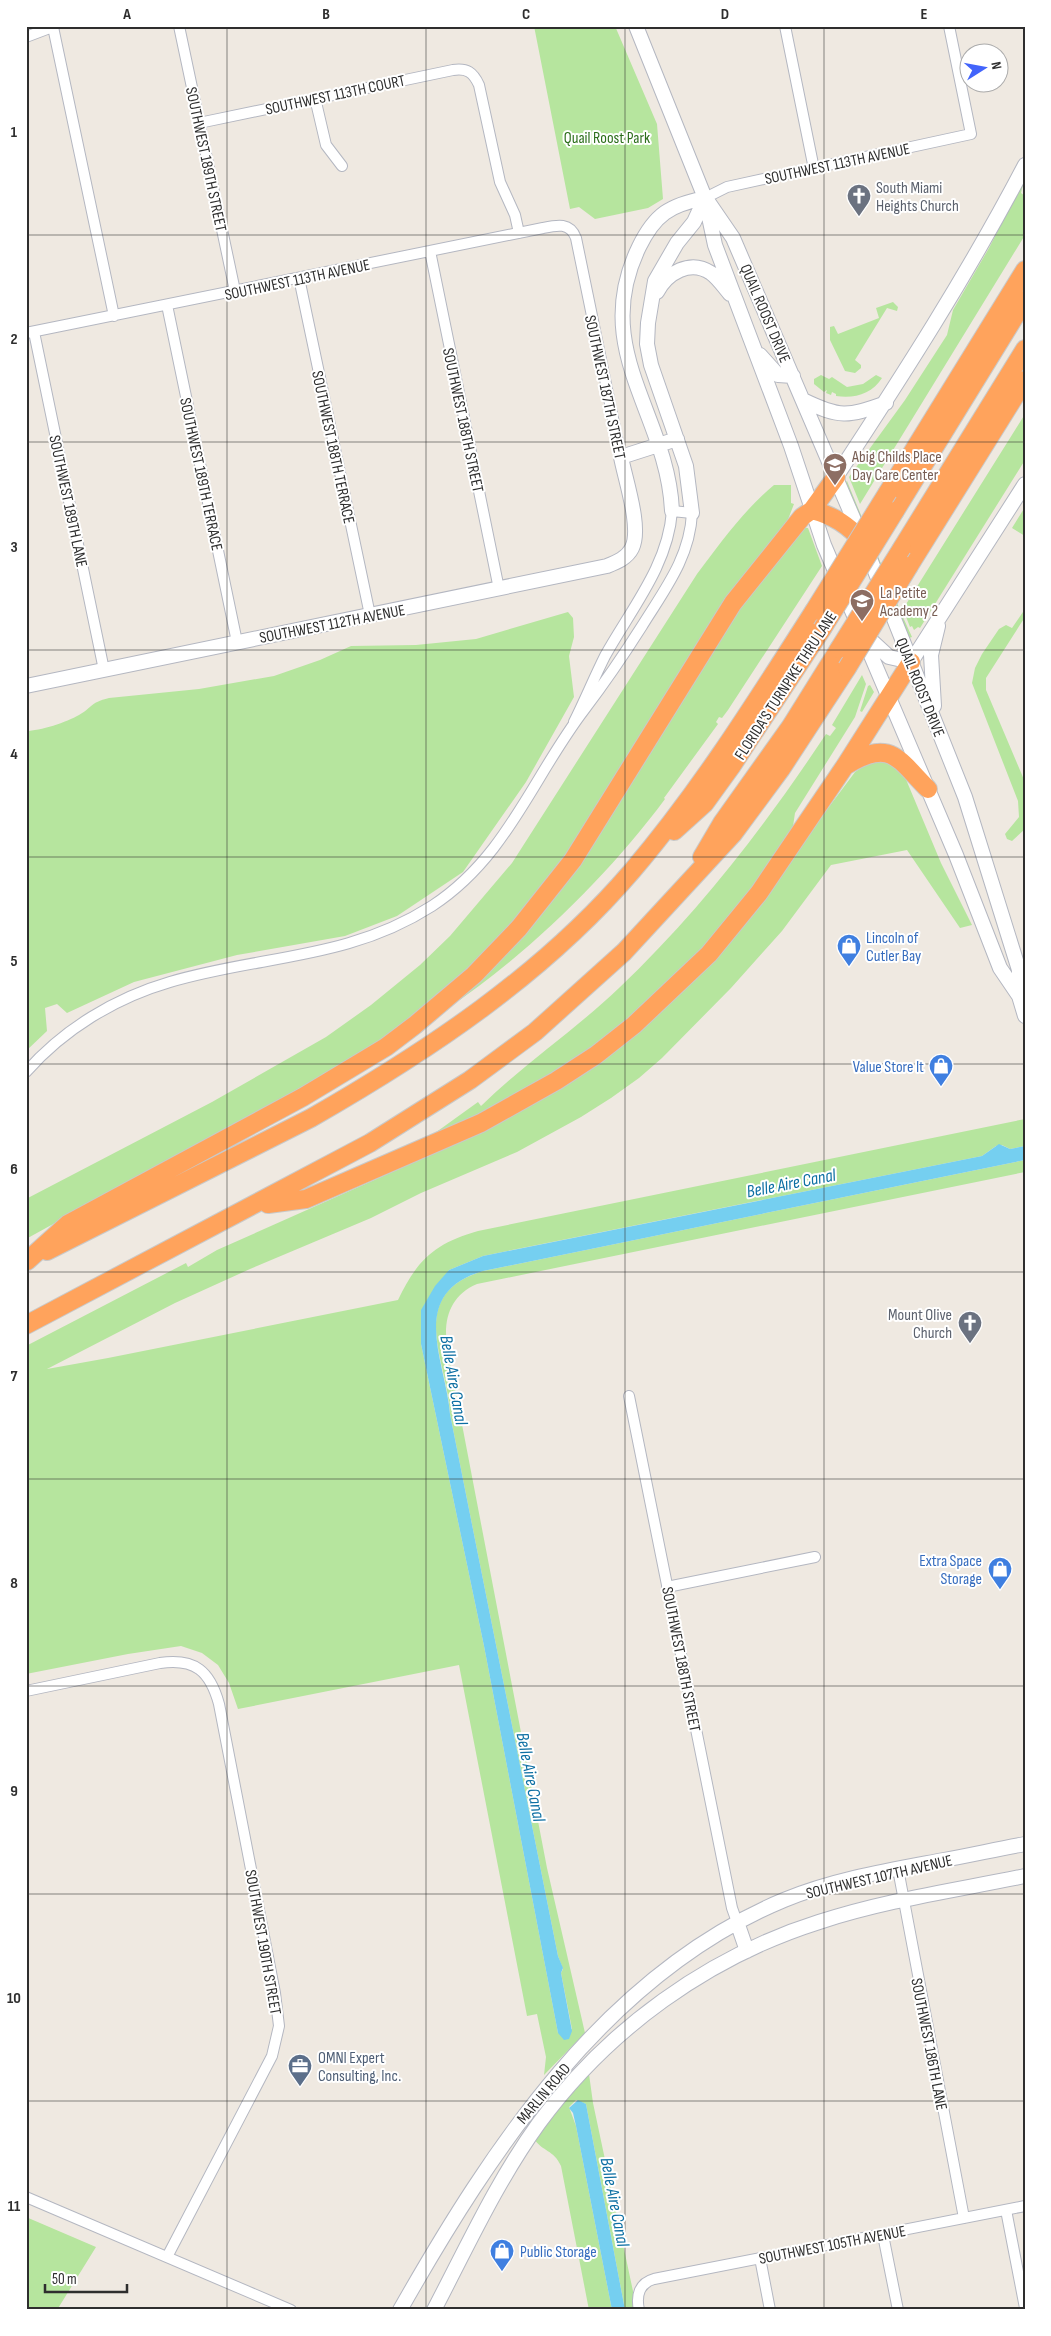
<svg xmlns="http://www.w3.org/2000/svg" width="1051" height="2336" font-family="'Sofia Sans Condensed',sans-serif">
  <rect width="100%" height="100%" fill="#efe9e1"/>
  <path fill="#b6e59e" d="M534 26H615L657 124 663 199 648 208 595 219 579 207 570 209Z
    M1025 177 1021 193 1025 196V235L860 504 849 477 905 400 947 335 953 310 989 248Z
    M893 302 898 307 897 311 887 308 855 360 861 365V368L855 373 845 371 830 340V327L834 326 838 334 879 318 876 308Z
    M821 375 829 379 832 377 847 387 863 384 876 375 882 378C872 394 854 399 836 396V394L832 392 831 395 826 393 827 390 824 392 814 384V379Z
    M1025 414V460L920 628 918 627 914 630 912 626 910 627 903 609Z
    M847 481 902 615 912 637 909 638 901 619 846 482Z
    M774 485H791V503L794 504 787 522 744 575 706 630 662 705 549 882 472 968 454 981 412 1018 347 1062 26 1239V1199L212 1102 326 1037 371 1005 420 965 450 936 512 863 697 574C721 542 744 510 774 485Z
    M1025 507V536L1012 528Z
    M804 528H808L822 566 728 710 722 718 719 717 716 722 718 724 664 798 665 799C609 875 526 956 448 1008L487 969 750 590Z
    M1025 609V617L986 678V690L1025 782V829L1012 841 1007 839 1005 834 1019 817 1018 801 972 683 975 668 982 654 999 629 1006 625 1012 628Z
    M568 612 573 618 574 637 569 656 574 697 526 782 463 872 397 916 345 936 237 955 134 982 67 1013 57 1004 45 1008 47 1031 26 1051V731C40 731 67 722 79 715 93 707 89 703 109 698L199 689 274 676 320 660 351 646 416 645 476 639Z
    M862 675 866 684 855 717 795 813 792 833 731 920 642 1011 536 1088 428 1138 478 1102 481 1106C524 1064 575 1030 619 988 699 912 765 826 826 734L830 736 836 728 832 725Z
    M870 685 874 692 862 712 860 711 868 686Z
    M876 758 893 764 905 777 941 863 972 925 960 928 907 850 831 865 782 931 731 988 662 1058 639 1078 611 1098 581 1117 517 1152 421 1193 371 1218 250 1269 175 1303 47 1369 108 1358 398 1300C417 1260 435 1243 478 1231L1025 1119V1146L1010 1149 1002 1145 996 1146 982 1156 522 1248 483 1256 449 1270 422 1314 421 1344 484 1646 558 2033 572 2029 561 1973 563 1969 558 1956 450 1414C448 1361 404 1295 483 1271L1025 1160V1172L477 1284C451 1295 443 1318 447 1346L547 1868 585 2033 544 2075 546 2057 537 2014 527 2016 459 1665 238 1709 229 1683 218 1665 202 1653 181 1646 128 1654 26 1674V1346L186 1263 188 1267 217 1250 399 1169V1167L611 1051 811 831 855 772Z
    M589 2074 593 2103 637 2310H625L586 2104 576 2100 569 2107 576 2126 612 2310H589L561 2166C554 2150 542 2151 535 2140L558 2109Z
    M26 2217 96 2247 57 2310H26Z"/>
  <path fill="#75cff0" d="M999 1144 1010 1149 1025 1146V1160L483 1271C406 1294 446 1361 450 1414L558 1956 563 1968 561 1973 572 2031 569 2039 564 2040 558 2033 484 1646 421 1344V1310L435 1286 449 1270 483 1256 982 1156Z
    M578 2100 586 2104 625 2310H612L576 2126 573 2113 569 2108Z"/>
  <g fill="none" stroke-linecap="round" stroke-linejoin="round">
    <defs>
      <path id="street" d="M179 26 235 291
        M785 26 814 169
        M53 27 114 316
        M26 37 55 26
        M315 98 326 145 342 166
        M199 123 453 70C467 68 473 72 479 85L500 182 515 215 519 233
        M705 198 727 187 971 134 949 26
        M430 251 499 589
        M299 278 370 615
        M167 305 237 642
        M34 332 104 670
        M26 333 543 228C557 225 570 222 576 238L621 457
        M26 1072C64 1029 115 998 170 982 261 955 348 960 432 906 507 857 532 778 584 710 606 681 623 656 642 626 665 589 690 557 692 513L672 511C668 566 631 609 605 656 594 678 585 700 574 722
        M629 1396 732 1908 737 1922
        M667 1587 815 1557
        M26 1691 160 1663C195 1658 210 1671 219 1704L275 1993 279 2026 272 2056 167 2257
        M898 1869 964 2218
        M26 2197 291 2310
        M1006 2210 1025 2308
        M883 2235 898 2310
        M760 2258 770 2310
        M639 2310C636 2296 639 2283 654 2279L1025 2206"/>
      <path id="secondary" d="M636 26 705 198 715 245 791 446 824 545 956 855 1000 968 1019 996 1025 1016
        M709 203 733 238 863 541 965 797 1019 970V996
        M657 292C667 273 690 259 711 273 718 278 724 287 730 294
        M760 355 778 375 793 376
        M803 400C840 418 847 417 886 403
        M836 477C903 375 968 274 1025 165
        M672 511C668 414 589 350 639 247 655 214 670 205 705 198
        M692 513 686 466 651 365 647 344 648 323 655 281 677 243 694 222 705 198
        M864 634 889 657 911 662
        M911 662 1025 484
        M26 686 607 566C617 562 627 558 632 548 642 528 625 479 621 457L677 439
        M934 706 931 655 938 626
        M737 1922 747 1951
        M400 2310C492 2148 606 1974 784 1900 835 1879 891 1870 944 1860 971 1855 998 1849 1025 1844
        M434 2310C467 2247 497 2181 539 2123 608 2029 708 1957 819 1922 886 1900 957 1890 1025 1876"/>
      <path id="highway" d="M888 492 1025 270
        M812 510C835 516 847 525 863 541
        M895 511 1025 300
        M902 548 1025 349
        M909 566 1025 380
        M845 766C891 738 897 758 928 789
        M674 831 705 803 731 767 822 629
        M702 857 722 823 791 726 839 649
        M268 1204 306 1199 481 1123 556 1081 596 1055 634 1025 709 954 759 893 845 766 911 662
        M47 1251 311 1118C428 1051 544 974 632 871 701 790 757 700 814 611
        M27 1261 68 1224 303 1097 386 1047 415 1025 474 975 519 928 573 860 733 603 802 517 812 510 836 477
        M26 1325 370 1143 470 1080 535 1032 624 952 733 834 781 769 847 668"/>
    </defs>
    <use href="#street" stroke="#b4b7c1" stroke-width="12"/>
    <use href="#secondary" stroke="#b4b7c1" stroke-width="16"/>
    <use href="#highway" stroke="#c9c9c9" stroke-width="20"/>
    <use href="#street" stroke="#fff" stroke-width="10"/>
    <use href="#secondary" stroke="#fff" stroke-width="14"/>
    <use href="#highway" stroke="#ffa35c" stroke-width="18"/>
    <defs>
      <path id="highway-bridge" d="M814 611 888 492
        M822 629 895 511
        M839 649 902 548
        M847 668 909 566"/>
    </defs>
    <use href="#highway-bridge" stroke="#c9c9c9" stroke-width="20" stroke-linecap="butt"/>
    <use href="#highway-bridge" stroke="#ffa35c" stroke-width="18"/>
  </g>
  <path fill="none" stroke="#2e2e2e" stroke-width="1" stroke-opacity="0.55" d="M227 26V2310M426 26V2310M625 26V2310M824 26V2310M26 235H1025M26 442H1025M26 650H1025M26 857H1025M26 1064H1025M26 1272H1025M26 1479H1025M26 1686H1025M26 1894H1025M26 2101H1025"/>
  <defs>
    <symbol id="church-pin" viewBox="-11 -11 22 30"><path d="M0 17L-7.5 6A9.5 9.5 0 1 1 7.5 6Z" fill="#6b7280" stroke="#fff"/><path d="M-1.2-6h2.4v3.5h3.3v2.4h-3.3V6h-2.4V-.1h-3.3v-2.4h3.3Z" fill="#fff"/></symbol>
    <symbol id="school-pin" viewBox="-11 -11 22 30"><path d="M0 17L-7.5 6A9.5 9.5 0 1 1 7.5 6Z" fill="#8d6e63" stroke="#fff"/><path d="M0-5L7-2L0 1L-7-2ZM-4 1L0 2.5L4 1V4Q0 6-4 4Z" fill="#fff"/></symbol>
    <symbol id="shop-pin" viewBox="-11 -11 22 30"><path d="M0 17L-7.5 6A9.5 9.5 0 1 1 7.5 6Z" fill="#3f7fe0" stroke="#fff"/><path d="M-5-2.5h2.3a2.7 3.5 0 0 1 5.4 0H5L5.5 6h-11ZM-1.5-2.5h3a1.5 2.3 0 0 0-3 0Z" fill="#fff"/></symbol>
    <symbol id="office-pin" viewBox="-11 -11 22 30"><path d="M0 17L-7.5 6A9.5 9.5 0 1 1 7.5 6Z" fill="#5c6f8a" stroke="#fff"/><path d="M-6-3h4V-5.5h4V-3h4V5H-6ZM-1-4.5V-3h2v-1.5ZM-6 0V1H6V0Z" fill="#fff"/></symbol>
  </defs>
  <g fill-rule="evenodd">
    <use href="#church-pin" x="845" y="182" width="28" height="38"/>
    <use href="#school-pin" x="821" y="451" width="28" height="38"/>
    <use href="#school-pin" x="848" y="587" width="28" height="38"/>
    <use href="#shop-pin" x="835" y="932" width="28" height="38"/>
    <use href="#shop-pin" x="927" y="1052" width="28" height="38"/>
    <use href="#church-pin" x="956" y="1309" width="28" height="38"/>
    <use href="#shop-pin" x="986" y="1555" width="28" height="38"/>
    <use href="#office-pin" x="286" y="2052" width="28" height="38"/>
    <use href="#shop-pin" x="488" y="2237" width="28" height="38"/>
  </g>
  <g text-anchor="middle" stroke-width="4" stroke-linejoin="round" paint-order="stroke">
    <g font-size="16" fill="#2e2e2e" stroke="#fff">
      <text transform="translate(335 94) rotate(-12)" y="6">SOUTHWEST 113TH COURT</text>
      <text transform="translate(207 159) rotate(78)" y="6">SOUTHWEST 189TH STREET</text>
      <text transform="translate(837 163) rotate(-12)" y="6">SOUTHWEST 113TH AVENUE</text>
      <text transform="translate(297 279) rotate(-12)" y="6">SOUTHWEST 113TH AVENUE</text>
      <text transform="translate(766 313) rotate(67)" y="6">QUAIL ROOST DRIVE</text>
      <text transform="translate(606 387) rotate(78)" y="6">SOUTHWEST 187TH STREET</text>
      <text transform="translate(464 420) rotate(78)" y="6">SOUTHWEST 188TH STREET</text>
      <text transform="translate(334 447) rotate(78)" y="6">SOUTHWEST 188TH TERRACE</text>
      <text transform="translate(202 474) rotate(78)" y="6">SOUTHWEST 189TH TERRACE</text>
      <text transform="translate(69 501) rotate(78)" y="6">SOUTHWEST 189TH LANE</text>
      <text transform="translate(332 623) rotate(-11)" y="6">SOUTHWEST 112TH AVENUE</text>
      <text transform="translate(785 685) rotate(-57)" y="6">FLORIDA'S TURNPIKE THRU LANE</text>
      <text transform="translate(921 687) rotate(68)" y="6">QUAIL ROOST DRIVE</text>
      <text transform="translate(682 1659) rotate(79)" y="6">SOUTHWEST 188TH STREET</text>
      <text transform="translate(879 1876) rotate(-13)" y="6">SOUTHWEST 107TH AVENUE</text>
      <text transform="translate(264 1942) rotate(80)" y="6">SOUTHWEST 190TH STREET</text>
      <text transform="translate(930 2044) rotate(79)" y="6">SOUTHWEST 186TH LANE</text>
      <text transform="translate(543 2093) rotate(-50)" y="6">MARLIN ROAD</text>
      <text transform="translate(832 2244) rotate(-11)" y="6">SOUTHWEST 105TH AVENUE</text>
    </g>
    <g font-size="16" fill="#2c6e1b" stroke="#fff">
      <text x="607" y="143">Quail Roost Park</text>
    </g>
    <g font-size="16" fill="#5b616d" stroke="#fff" text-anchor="start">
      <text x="876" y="193">South Miami<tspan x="876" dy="18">Heights Church</tspan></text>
      <text x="952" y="1320" text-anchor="end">Mount Olive<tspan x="952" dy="18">Church</tspan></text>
    </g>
    <g font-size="16" fill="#785e54" stroke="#fff" text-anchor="start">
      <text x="852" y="462">Abig Childs Place<tspan x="852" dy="18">Day Care Center</tspan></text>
      <text x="880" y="598">La Petite<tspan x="880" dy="18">Academy 2</tspan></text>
    </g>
    <g font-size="16" fill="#366cbe" stroke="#fff" text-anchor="start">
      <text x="866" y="943">Lincoln of<tspan x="866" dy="18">Cutler Bay</tspan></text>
      <text x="924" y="1072" text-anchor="end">Value Store It</text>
      <text x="982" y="1566" text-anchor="end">Extra Space<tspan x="982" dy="18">Storage</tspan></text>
      <text x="520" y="2257">Public Storage</text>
    </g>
    <g font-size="16" fill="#4e5e75" stroke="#fff" text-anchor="start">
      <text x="318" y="2063">OMNI Expert<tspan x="318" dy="18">Consulting, Inc.</tspan></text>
    </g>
    <g font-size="18" font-style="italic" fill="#0d6fa3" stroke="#fff">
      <text transform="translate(791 1183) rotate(-11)" y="6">Belle Aire Canal</text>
      <text transform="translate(454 1380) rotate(80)" y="6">Belle Aire Canal</text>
      <text transform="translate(531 1777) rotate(79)" y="6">Belle Aire Canal</text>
      <text transform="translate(615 2202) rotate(79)" y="6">Belle Aire Canal</text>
    </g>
  </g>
  <rect width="1051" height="2336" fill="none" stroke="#ffffff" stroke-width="55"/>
  <g transform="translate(984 68) rotate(79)"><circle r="24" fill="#ffffff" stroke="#ababab"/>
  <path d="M0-4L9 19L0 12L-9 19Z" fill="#4264fb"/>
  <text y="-8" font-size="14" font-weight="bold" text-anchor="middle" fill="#2e2e2e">N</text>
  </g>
  <path d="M45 2284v8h82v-8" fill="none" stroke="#2e2e2e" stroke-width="2.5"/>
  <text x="52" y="2284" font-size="15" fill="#2e2e2e" stroke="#ffffff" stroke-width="4" paint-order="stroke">50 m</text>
  <rect x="28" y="28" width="996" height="2280" fill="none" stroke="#2e2e2e" stroke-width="2"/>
  <g font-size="16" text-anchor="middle" font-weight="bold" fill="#2e2e2e">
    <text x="127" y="19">A</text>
    <text x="326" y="19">B</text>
    <text x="526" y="19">C</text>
    <text x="725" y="19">D</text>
    <text x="924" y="19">E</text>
    <text x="14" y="137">1</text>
    <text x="14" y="344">2</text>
    <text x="14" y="552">3</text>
    <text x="14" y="759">4</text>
    <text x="14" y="966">5</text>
    <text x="14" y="1174">6</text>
    <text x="14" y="1381">7</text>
    <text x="14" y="1588">8</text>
    <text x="14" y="1796">9</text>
    <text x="14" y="2003">10</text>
    <text x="14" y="2211">11</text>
  </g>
</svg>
